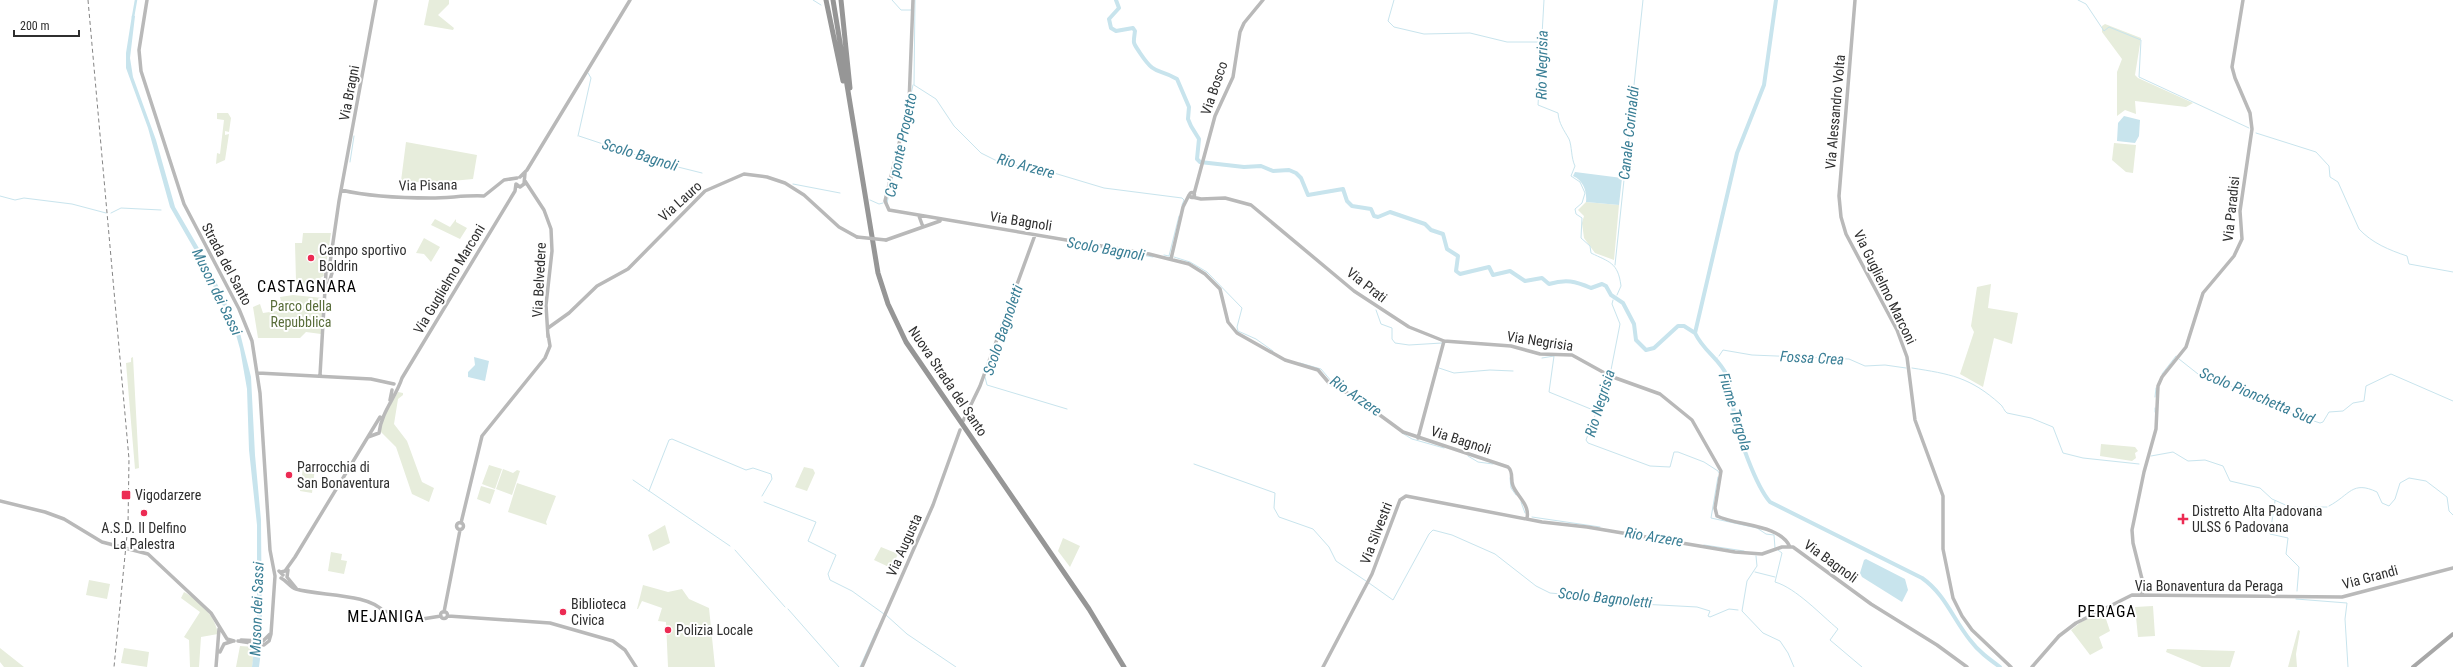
<svg xmlns="http://www.w3.org/2000/svg" width="2453" height="667" font-family="'Roboto Condensed',sans-serif">
  <rect width="100%" height="100%" fill="#fff"/>
  <path fill="#e7eddc" d="M429 0H449V4L438 15 454 28 453 30 424 25Z
    M2105 24 2141 38 2135 75 2138 78 2193 103 2186 107 2135 101 2136 114 2125 110 2117 116V72L2122 59 2102 32V26Z
    M217 113H228L231 118 229 132 225 131V135L229 134 225 160 216 164 217 153 220 154 224 120 217 119Z
    M406 142 477 155 473 179 431 183 401 181Z
    M2114 143 2136 145 2133 173 2126 172 2112 160Z
    M1586 202 1619 205 1614 260 1595 253 1584 238 1582 223 1584 216 1578 210Z
    M435 219 450 227 456 219V222L467 228 460 239 431 225Z
    M303 233H331L326 265 323 271 324 276 320 278 324 283 323 291 303 290 296 281 295 243H302Z
    M424 238 440 247 431 262 424 254 416 253Z
    M1991 284 1988 308 2018 313 2012 344 1994 338 1983 387 1960 374 1974 332 1971 326 1977 287Z
    M293 295 323 298 321 334 306 332 300 338H258L253 307 260 304 263 313 283 310 280 297Z
    M133 357 139 468 135 469 126 363 131 362V358Z
    M398 392 403 393V395L398 399 394 424 407 441 422 482 434 488 429 502 412 494 396 447 381 432 380 423Z
    M2101 444 2135 447 2138 451 2135 453 2136 458 2132 461 2100 456Z
    M489 465 502 469 495 489 482 484Z
    M303 467 315 468 312 493 300 491Z
    M804 467 813 469 815 473 807 491 795 487Z
    M503 469 513 473 517 470 520 471 512 495 496 489Z
    M517 483 556 496 546 522 547 525 508 512Z
    M481 486 495 490 490 504 477 499Z
    M665 525 670 543 653 551 648 535Z
    M1063 538 1080 546 1070 567 1058 551Z
    M881 547 898 554 891 568 874 560Z
    M331 552 342 554 341 560 347 561 344 574 328 571Z
    M89 580 110 584 107 599 86 595Z
    M643 585 668 592 682 589 689 599 709 608 715 667H668L666 622 658 621 662 608 642 601 638 609H637Z
    M184 592C199 600 216 617 218 634L201 637 199 667H190L189 640 184 637 200 612 181 598Z
    M2153 606 2155 636 2138 637 2135 607Z
    M2103 610 2110 631 2099 637 2103 648 2090 655 2071 630 2081 622Z
    M2298 630 2300 631 2296 654 2297 667H2288Z
    M240 646 255 647 252 667H236Z
    M0 648 24 667H4L0 662Z
    M124 648 149 652 147 667 121 663Z
    M2167 649 2235 651 2230 667H2202L2166 652Z"/>
  <path fill="#c8e4ed" d="M132 15 135 16 130 58 133 77 156 140 175 207 204 257 239 329 251 377 255 455 261 520 262 643 259 667H252L257 624V525L249 450 247 389 240 349 235 331 201 261 170 207 148 128 126 68V53Z
    M2124 116 2140 120 2139 136 2135 143 2117 141 2118 123Z
    M1575 172 1622 178 1619 205 1586 202C1587 192 1584 181 1573 176Z
    M474 357 489 361 485 381 468 377V372L475 365Z
    M1866 559 1905 579 1908 590 1902 602 1862 577 1860 573 1864 560Z"/>
  <g fill="none" stroke-linecap="round" stroke-linejoin="round">
    <path stroke="#c8e4ed" stroke-width="1" d="M813 0 821 5
      M892 0 901 10H911
      M915 0 914 85 936 99 954 126 981 153 1001 163 1044 170 1104 188 1182 198 1184 200 1182 205
      M1394 0 1388 21 1394 27 1424 34 1470 33 1507 42H1540
      M1544 0 1538 105 1558 113C1559 124 1564 130 1569 139 1572 146 1571 158 1575 166L1571 176 1580 182 1585 193 1582 203 1575 209 1576 214 1582 218 1581 238 1590 246 1591 253C1609 262 1618 262 1621 286L1617 295
      M2078 0 2086 4 2104 31 2109 27 2141 40 2139 77 2249 128
      M2256 133 2316 152 2329 166 2330 177 2338 182 2359 229C2372 243 2389 250 2407 256L2409 264 2453 272
      M578 136 591 78 588 73
      M579 136 654 161 702 173
      M350 162 354 136
      M793 184 840 193
      M0 196 15 200 24 198 72 204 106 213
      M870 200 879 204 883 203
      M887 203 913 85
      M111 213 121 208 161 210
      M1091 246 1153 257
      M1164 255 1169 256
      M1169 256 1179 216
      M1174 257 1190 262 1207 272 1242 308 1237 327 1238 331 1256 339 1273 351
      M1615 265 1643 0
      M1376 310 1381 324 1392 328V339L1395 343 1409 345 1442 343
      M1719 356 1723 350 1752 355 1849 359 1865 366 1885 365 1906 368
      M1542 358 1554 356 1549 392 1598 412
      M2179 359 2198 374 2255 395 2299 416 2320 423 2323 422 2329 412 2343 411 2353 403 2364 401 2366 386 2391 374 2453 401
      M1716 360 1717 358
      M1300 363 1321 369 1332 382
      M1439 368 1454 373 1490 370 1513 371
      M1912 368C1950 374 1970 377 2000 404 2003 406 2004 411 2007 413L2031 418 2053 427 2063 453 2083 458 2139 464
      M2162 374 2176 356
      M1610 375 1620 324 1612 304 1613 300
      M985 377 987 385 1067 409
      M1609 378 1586 440 1588 443 1650 466 1670 467 1674 452H1678L1704 462 1718 471 1719 473
      M1348 392 1374 408
      M2155 397 2156 388
      M2155 408V412
      M1402 433 1412 439 1444 448
      M1468 456 1478 462 1493 464
      M2151 456 2173 452 2188 461 2205 460 2223 466 2230 481 2260 488 2272 499 2290 507H2327
      M1194 464 1275 493 1274 508 1279 517 1313 529 1329 547 1336 561 1366 581
      M1718 477 1711 518 1757 528 1766 534 1774 535 1775 548
      M1510 478 1511 488 1516 495
      M633 480 730 546
      M649 491 669 440 672 439 746 470 753 468 771 474 772 479 762 496
      M2275 501 2270 534 2288 538 2286 554 2299 567 2297 591
      M764 502 816 522 808 541 836 555 828 574 830 580 852 591 884 614
      M1521 502 1525 513
      M2329 506C2350 495 2352 480 2377 492L2382 503 2389 506 2395 499 2400 483 2409 478 2426 481 2447 497 2449 511 2453 515
      M1532 517 1600 527
      M1704 545 1744 551
      M735 550 785 607
      M1778 550 1782 553 1775 582C1796 588 1821 615 1838 629L1830 640 1862 667
      M1756 556 1757 566 1747 581 1742 611 1763 633 1780 641 1788 653 1794 667
      M1755 572 1775 577
      M1369 583 1393 600 1429 534 1433 530 1452 535 1495 554 1536 586 1550 593 1628 600 1641 604 1697 607 1710 611 1708 616 1710 617 1729 609 1738 610
      M2296 599 2347 603 2345 619 2348 667
      M788 609 839 667
      M886 615 907 634 956 667
      M860 667 877 629"/>
    <path stroke="#c8e4ed" stroke-width="2.5" d="M133 17 136 0"/>
    <path stroke="#c8e4ed" stroke-width="4" d="M1116 0 1119 8 1109 19 1111 28 1116 31 1133 28 1135 31C1133 45 1133 42 1140 53 1156 77 1157 67 1177 79L1189 107 1188 119 1191 126 1199 139 1197 159 1200 162 1244 167 1261 166 1273 171 1289 170 1296 173 1301 178 1308 195 1343 189 1347 201 1352 206 1371 209 1374 216 1378 217 1390 212 1425 224 1431 230 1443 234 1447 249 1458 256 1456 271 1460 274 1489 267 1493 275 1510 271 1525 281 1542 278 1549 284C1566 279 1575 281 1591 288L1602 284 1606 286 1611 295 1623 303 1634 324 1636 340 1646 350 1654 348 1678 326H1684L1695 333
      M1776 0 1764 85 1737 153 1695 333C1704 352 1720 359 1727 376 1732 388 1731 400 1734 412 1737 434 1756 486 1770 502L1922 578C1945 594 1953 619 1970 640 1978 651 1989 659 2000 667"/>
    <path stroke="#b9b9b9" stroke-width="3.5" d="M147 0 139 50 141 71 184 204 239 309 252 341 260 393 270 550 275 576 271 634 269 641 264 645 238 641
      M913 0 909 103 885 201 889 210 1149 254 1189 264 1205 274 1220 289 1228 322 1237 333 1285 360 1318 370 1329 383 1358 399 1403 432 1508 467C1514 472 1510 479 1513 486 1517 496 1530 505 1527 518
      M1855 0 1839 196 1841 217 1846 234 1897 330 1907 357 1915 420 1943 496V549L1953 598 1962 616 1972 630 2011 667
      M520 177 527 170 630 0
      M525 181 544 210 551 229 552 251 546 305 548 337
      M516 184 520 187 524 184 525 173
      M341 190C371 197 401 198 431 198 449 198 466 195 484 196L504 180 517 178
      M1189.5 195a2.5 2.5 0 1 1 5 0a2.5 2.5 0 1 1-5 0Z
      M1194 194 1215 116 1233 77 1240 32 1244 23 1263 0
      M1192 197 1201 199 1225 198 1251 205 1354 291 1409 327 1444 341 1511 346 1540 354 1572 355 1610 376 1660 394 1692 420 1721 471 1715 508 1717 516C1737 526 1780 524 1790 547
      M919 216 923 227
      M886 240 940 221
      M1171 259 1183 207 1189 195
      M329 283 332 273 329 270
      M548 328 569 313 597 286 628 269 705 191 744 174 767 177 785 183 804 195 839 227 857 237
      M258 373 371 379 394 384
      M320 375 326 272 329 270 339 201 376 0
      M390 400 392 390
      M963 421 980 386 1035 235
      M368 437 379 433C381 413 396 397 402 378L515 191 516 184
      M1418 438 1444 341
      M0 501 45 512 64 519 102 542 148 554 211 613 227 639 234 641
      M456.5 526a3.5 3.5 0 1 1 7 0a3.5 3.5 0 1 1-7 0Z
      M461 523 482 436 545 358 550 346 548 334
      M288 570 287 577 296 588
      M279 571 283 575
      M281 572 285 571 295 557 380 417
      M281 578C287 581 290 587 296 589 318 596 370 593 384 612
      M2142 595 2143 583 2133 543 2132 530 2144 472 2156 429 2158 386 2162 377 2186 347 2203 293 2234 256 2242 239 2240 211 2252 129 2250 113 2235 78 2232 67 2243 0
      M382.5 615a3.5 3.5 0 1 1 7 0a3.5 3.5 0 1 1-7 0Z
      M440.5 615a3.5 3.5 0 1 1 7 0a3.5 3.5 0 1 1-7 0Z
      M444 612 460 530
      M448 616 550 623 613 641 625 650 636 667
      M388 618 416 620 441 616
      M241 640 263 641 270 634
      M220 652 224 644 233 641
      M216 667 219 629
      M862 667 933 505 960 430
      M1323 667 1372 574 1400 500 1406 496 1542 522 1587 527 1735 552 1762 554 1782 547H1793L1871 604 1937 645 1967 667
      M2032 667 2059 636 2076 623 2132 595 2342 597 2453 568"/>
    <path stroke="#a7a7a7" stroke-width="4" d="M2413 667 2453 634"/>
    <path stroke="#969696" stroke-width="5" d="M826 0 843 81
      M833 0 878 273 888 304 906 342 1089 609 1124 667
      M841 0 850 88"/>
    <path stroke="#848484" stroke-width="1" stroke-dasharray="4 3" stroke-linecap="butt" d="M88 0 129 459 128 525 114 667"/>
    <path stroke="#b9b9b9" stroke-width="3.5" d="M857 237 886 240"/>
  </g>
  <g fill="#ec2b53" stroke="#fff" stroke-width="1.5">
    <circle cx="311" cy="258" r="4"/>
    <circle cx="289" cy="475" r="4"/>
    <rect x="121" y="490" width="10" height="10" rx="2"/>
    <circle cx="144" cy="513" r="4"/>
    <path d="M2181 513h4v4h4v4h-4v4h-4v-4h-4v-4h4z"/>
    <circle cx="563" cy="612" r="4"/>
    <circle cx="668" cy="630" r="4"/>
  </g>
  <g text-anchor="middle" stroke-width="4" stroke-linejoin="round" paint-order="stroke">
    <g font-size="14" fill="#2f2f2f" stroke="#fff">
      <text transform="translate(1214 88) rotate(-71)" y="5">Via Bosco</text>
      <text transform="translate(349 93) rotate(-79)" y="5">Via Bragni</text>
      <text transform="translate(1835 112) rotate(-85)" y="5">Via Alessandro Volta</text>
      <text transform="translate(428 185) rotate(-1)" y="5">Via Pisana</text>
      <text transform="translate(680 201) rotate(-42)" y="5">Via Lauro</text>
      <text transform="translate(2231 209) rotate(-84)" y="5">Via Paradisi</text>
      <text transform="translate(1021 221) rotate(9)" y="5">Via Bagnoli</text>
      <text transform="translate(227 264) rotate(62)" y="5">Strada del Santo</text>
      <text transform="translate(449 279) rotate(-59)" y="5">Via Guglielmo Marconi</text>
      <text transform="translate(539 280) rotate(-87)" y="5">Via Belvedere</text>
      <text transform="translate(1367 285) rotate(38)" y="5">Via Prati</text>
      <text transform="translate(1885 287) rotate(64)" y="5">Via Guglielmo Marconi</text>
      <text transform="translate(1540 341) rotate(9)" y="5">Via Negrisia</text>
      <text transform="translate(948 381) rotate(56)" y="5">Nuova Strada del Santo</text>
      <text transform="translate(1461 440) rotate(18)" y="5">Via Bagnoli</text>
      <text transform="translate(1376 533) rotate(-69)" y="5">Via Silvestri</text>
      <text transform="translate(904 545) rotate(-66)" y="5">Via Augusta</text>
      <text transform="translate(1831 561) rotate(36)" y="5">Via Bagnoli</text>
      <text transform="translate(2370 577) rotate(-15)" y="5">Via Grandi</text>
      <text x="2209" y="591">Via Bonaventura da Peraga</text>
    </g>
    <g font-size="14" fill="#2f2f2f" stroke="#fff" text-anchor="start">
      <text x="319" y="255">Campo sportivo<tspan x="319" dy="16">Boldrin</tspan></text>
      <text x="297" y="472">Parrocchia di<tspan x="297" dy="16">San Bonaventura</tspan></text>
      <text x="135" y="500">Vigodarzere</text>
      <text x="2192" y="516">Distretto Alta Padovana<tspan x="2192" dy="16">ULSS 6 Padovana</tspan></text>
      <text x="144" y="533" text-anchor="middle">A.S.D. Il Delfino<tspan x="144" dy="16">La Palestra</tspan></text>
      <text x="571" y="609">Biblioteca<tspan x="571" dy="16">Civica</tspan></text>
      <text x="676" y="635">Polizia Locale</text>
    </g>
    <g font-size="14" fill="#596d3a" stroke="#fff">
      <text x="301" y="311">Parco della<tspan x="301" dy="16">Repubblica</tspan></text>
    </g>
    <g font-size="15" font-style="italic" fill="#397e95" stroke="#fff">
      <text transform="translate(1542 65) rotate(-89)" y="5">Rio Negrisia</text>
      <text transform="translate(1629 133) rotate(-84)" y="5">Canale Corinaldi</text>
      <text transform="translate(901 145) rotate(-78)" y="5">Ca' ponte Progetto</text>
      <text transform="translate(640 155) rotate(17)" y="5">Scolo Bagnoli</text>
      <text transform="translate(1026 166) rotate(15)" y="5">Rio Arzere</text>
      <text transform="translate(1106 249) rotate(10)" y="5">Scolo Bagnoli</text>
      <text transform="translate(217 292) rotate(64)" y="5">Muson dei Sassi</text>
      <text transform="translate(1003 330) rotate(-71)" y="5">Scolo Bagnoletti</text>
      <text transform="translate(1812 358) rotate(3)" y="5">Fossa Crea</text>
      <text transform="translate(1356 396) rotate(35)" y="5">Rio Arzere</text>
      <text transform="translate(2257 396) rotate(23)" y="5">Scolo Pionchetta Sud</text>
      <text transform="translate(1600 403) rotate(-73)" y="5">Rio Negrisia</text>
      <text transform="translate(1735 412) rotate(73)" y="5">Fiume Tergola</text>
      <text transform="translate(1654 537) rotate(9)" y="5">Rio Arzere</text>
      <text transform="translate(1605 598) rotate(6)" y="5">Scolo Bagnoletti</text>
      <text transform="translate(257 609) rotate(-88)" y="5">Muson dei Sassi</text>
    </g>
    <g font-size="16" letter-spacing="1" fill="#000" stroke="#fff">
      <text x="307" y="292">CASTAGNARA</text>
      <text x="2107" y="617">PERAGA</text>
      <text x="386" y="622">MEJANIGA</text>
    </g>
  </g>
  <path d="M14 30v6h65v-6" fill="none" stroke="#2f2f2f" stroke-width="2"/>
  <text x="20" y="30" font-size="12" fill="#2f2f2f" stroke="#ffffff" stroke-width="3" paint-order="stroke">200 m</text>
</svg>
